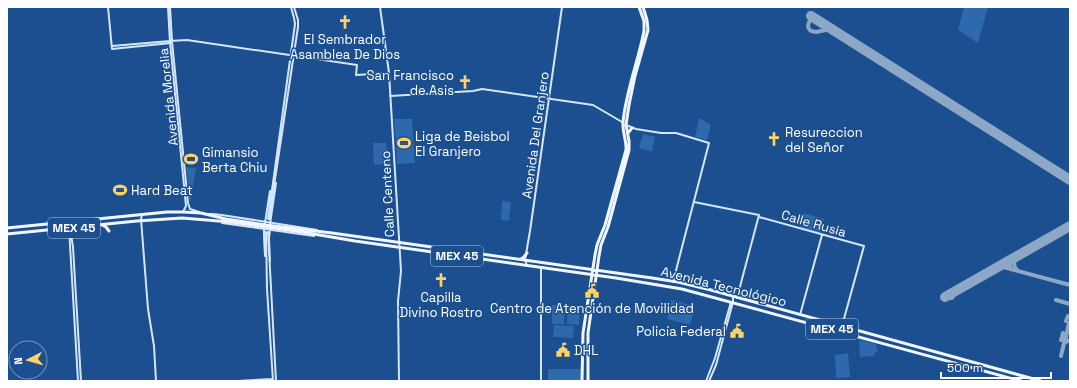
<svg xmlns="http://www.w3.org/2000/svg" width="1077" height="388" font-family="'Space Grotesk',sans-serif">
  <rect width="100%" height="100%" fill="#1b4f8f"/>
  <path fill="#2e69ad" d="M964 7H988L978 43 958 30Z
    M699 118 711 125 707 140 695 137Z
    M394 119H412L415 163 397 164Z
    M643 134 655 137 652 152 639 148Z
    M373 143H386L388 155H390L391 164 374 165Z
    M186 167 196 168 190 204Z
    M502 201 511 202 509 221 501 220Z
    M804 213 824 219 820 233 800 228Z
    M671 300 695 306 690 325 667 319Z
    M552 305H565L564 324H552Z
    M568 305 580 306 579 325 567 324Z
    M554 325 574 326 573 338 553 337Z
    M859 340 876 344 878 352 874 353 875 356 860 357Z
    M848 353 850 377 836 378 835 355Z
    M548 369H581V381H548Z"/>
  <g fill="none" stroke-linecap="round" stroke-linejoin="round">
    <path stroke="#8da7c7" stroke-width="4" d="M816 19H811C808 23 806 27 811 31L816 32 831 29
      M1017 256C1013 262 1013 266 1018 271
      M996 268 1000 267H1003L1070 285
      M1011 269 1009 263 1013 258
      M955 291 948 292 947 294 948 297 950 298H952L958 289
      M1056 300 1070 304
      M1066 321 1068 316
      M1063 333 1061 340 1066 341
      M1065 341 1069 323
      M1061 356 1064 343 1070 340"/>
    <path stroke="#8da7c7" stroke-width="10" d="M811 16 1070 180
      M945 297 1070 226"/>
    <path stroke="#d6e6fa" stroke-width="2" d="M108 7 112 49 171 43
      M168 7 170 43 186 206 183 212
      M170 7 172 41 188 203 190 209 199 212
      M380 7 389 73 401 271 398 301 399 381
      M112 46 170 41 187 40 357 65 356 75 388 73
      M390 96 473 91 482 89 593 105 622 122
      M626 125 636 129 661 133H676L709 143 673 282
      M694 202 759 215 737 298
      M209 214H212L222 215 317 230
      M142 215 141 219 148 309 154 346 156 381
      M759 217 864 246 842 326
      M268 219 295 24 294 18 291 7
      M269 219 298 27V20L294 7
      M222 223 314 236
      M265 223 270 191
      M270 224 276 183
      M69 228 78 381
      M70 228 73 247 81 381
      M264 229V236L265 256
      M270 230 269 238 270 262
      M266 232 267 289 273 381
      M268 232 276 381
      M527 265 525 260 530 231 562 7
      M541 268V381
      M800 315 822 235
      M237 381 272 379
      M706 381 715 358 731 302
      M709 381 716 365 733 302V297"/>
    <path stroke="#f0f6ff" stroke-width="3" d="M628 133 632 128
      M102 225 106 227 109 231
      M7 228 167 212H183L201 213 226 219 266 225 332 233 652 278 678 282 711 290 1041 381
      M72 233 74 230 77 228
      M7 234 137 221 182 218 231 222 302 232 355 241 616 278 682 289 1021 381
      M521 259 524 257 527 253
      M582 381 583 333 595 255 597 245 605 225 626 150C627 141 622 132 623 122 626 91 638 62 644 31V21L639 7
      M588 381V333L599 256 601 245 608 227 629 150V141L626 125 629 105 635 76 648 30 647 20 643 7"/>
  </g>
  <defs>
    <symbol id="church-bare" viewBox="-9 -9 18 18"><path d="M-1.2-6h2.4v3.5h3.3v2.4h-3.3V6h-2.4V-.1h-3.3v-2.4h3.3Z" fill="#ffd166" stroke="#1b4f8f" stroke-width="2.5" paint-order="stroke"/></symbol>
    <symbol id="stadium-bare" viewBox="-9 -9 18 18"><path d="M0-5a6.5 5 0 1 0 0 10a6.5 5 0 1 0 0-10ZM-3.5-1.8h7v3.6h-7Z" fill="#ffd166" stroke="#1b4f8f" stroke-width="2.5" paint-order="stroke"/></symbol>
    <symbol id="civic-bare" viewBox="-9 -9 18 18"><path d="M-.6-6.5H3V-4.5H.6V-3L4-1V1h2V6H-6V1h2V-1L-.6-3ZM-1.2 2.5V6h2.4V2.5Z" fill="#ffd166" stroke="#1b4f8f" stroke-width="2.5" paint-order="stroke"/></symbol>
  </defs>
  <g fill-rule="evenodd">
    <use href="#church-bare" x="335" y="12" width="20" height="20"/>
    <use href="#church-bare" x="455" y="72" width="20" height="20"/>
    <use href="#church-bare" x="764" y="129" width="20" height="20"/>
    <use href="#stadium-bare" x="394" y="133" width="20" height="20"/>
    <use href="#stadium-bare" x="181" y="149" width="20" height="20"/>
    <use href="#stadium-bare" x="110" y="180" width="20" height="20"/>
    <use href="#church-bare" x="431" y="270" width="20" height="20"/>
    <use href="#civic-bare" x="582" y="281" width="20" height="20"/>
    <use href="#civic-bare" x="727" y="321" width="20" height="20"/>
    <use href="#civic-bare" x="553" y="340" width="20" height="20"/>
  </g>
  <g text-anchor="middle" stroke-width="3" stroke-linejoin="round" paint-order="stroke">
    <g fill="#1b4f8f" stroke="#bbcadd" stroke-width="1">
      <rect x="48" y="218" width="52" height="20" rx="3"/>
      <rect x="431" y="246" width="52" height="20" rx="3"/>
      <rect x="806" y="319" width="52" height="20" rx="3"/>
    </g>
    <g font-size="12" font-weight="bold" fill="#fff">
      <text x="74" y="232">MEX 45</text>
      <text x="457" y="260">MEX 45</text>
      <text x="832" y="333">MEX 45</text>
    </g>
    <g font-size="13" fill="#fff" stroke="#1b4f8f" text-anchor="start">
      <text x="345" y="44" text-anchor="middle">El Sembrador<tspan x="345" dy="15">Asamblea De Dios</tspan></text>
      <text x="454" y="80" text-anchor="end">San Francisco<tspan x="454" dy="15">de Asis</tspan></text>
      <text x="785" y="137">Resureccion<tspan x="785" dy="15">del Señor</tspan></text>
      <text x="415" y="141">Liga de Beisbol<tspan x="415" dy="15">El Granjero</tspan></text>
      <text x="202" y="157">Gimansio<tspan x="202" dy="15">Berta Chiu</tspan></text>
      <text x="131" y="195">Hard Beat</text>
      <text x="441" y="302" text-anchor="middle">Capilla<tspan x="441" dy="15">Divino Rostro</tspan></text>
      <text x="592" y="313" text-anchor="middle">Centro de Atención de Movilidad</text>
      <text x="726" y="336" text-anchor="end">Policía Federal</text>
      <text x="574" y="355">DHL</text>
    </g>
    <g font-size="13" fill="#fff" stroke="#1b4f8f">
      <text transform="translate(168 97) rotate(-96)" y="5">Avenida Morelia</text>
      <text transform="translate(535 135) rotate(-82)" y="5">Avenida Del Granjero</text>
      <text transform="translate(387 194) rotate(-93)" y="5">Calle Centeno</text>
      <text transform="translate(814 223) rotate(16)" y="5">Calle Rusia</text>
      <text transform="translate(724 286) rotate(14)" y="5">Avenida Tecnológico</text>
    </g>
  </g>
  <rect width="1077" height="388" fill="none" stroke="#ffffff" stroke-width="16"/>
  <g transform="translate(28 360) rotate(264)"><circle r="19" fill="#1b4f8f" stroke="#7695bc"/>
  <path d="M0-3L7 15L0 10L-7 15Z" fill="#ffd166"/>
  <text y="-6" font-size="11" font-weight="bold" text-anchor="middle" fill="#ffffff">N</text>
  </g>
  <path d="M941 372v6h110v-6" fill="none" stroke="#ffffff" stroke-width="2"/>
  <text x="947" y="372" font-size="12" fill="#ffffff" stroke="#1b4f8f" stroke-width="3" paint-order="stroke">500 m</text>
</svg>
